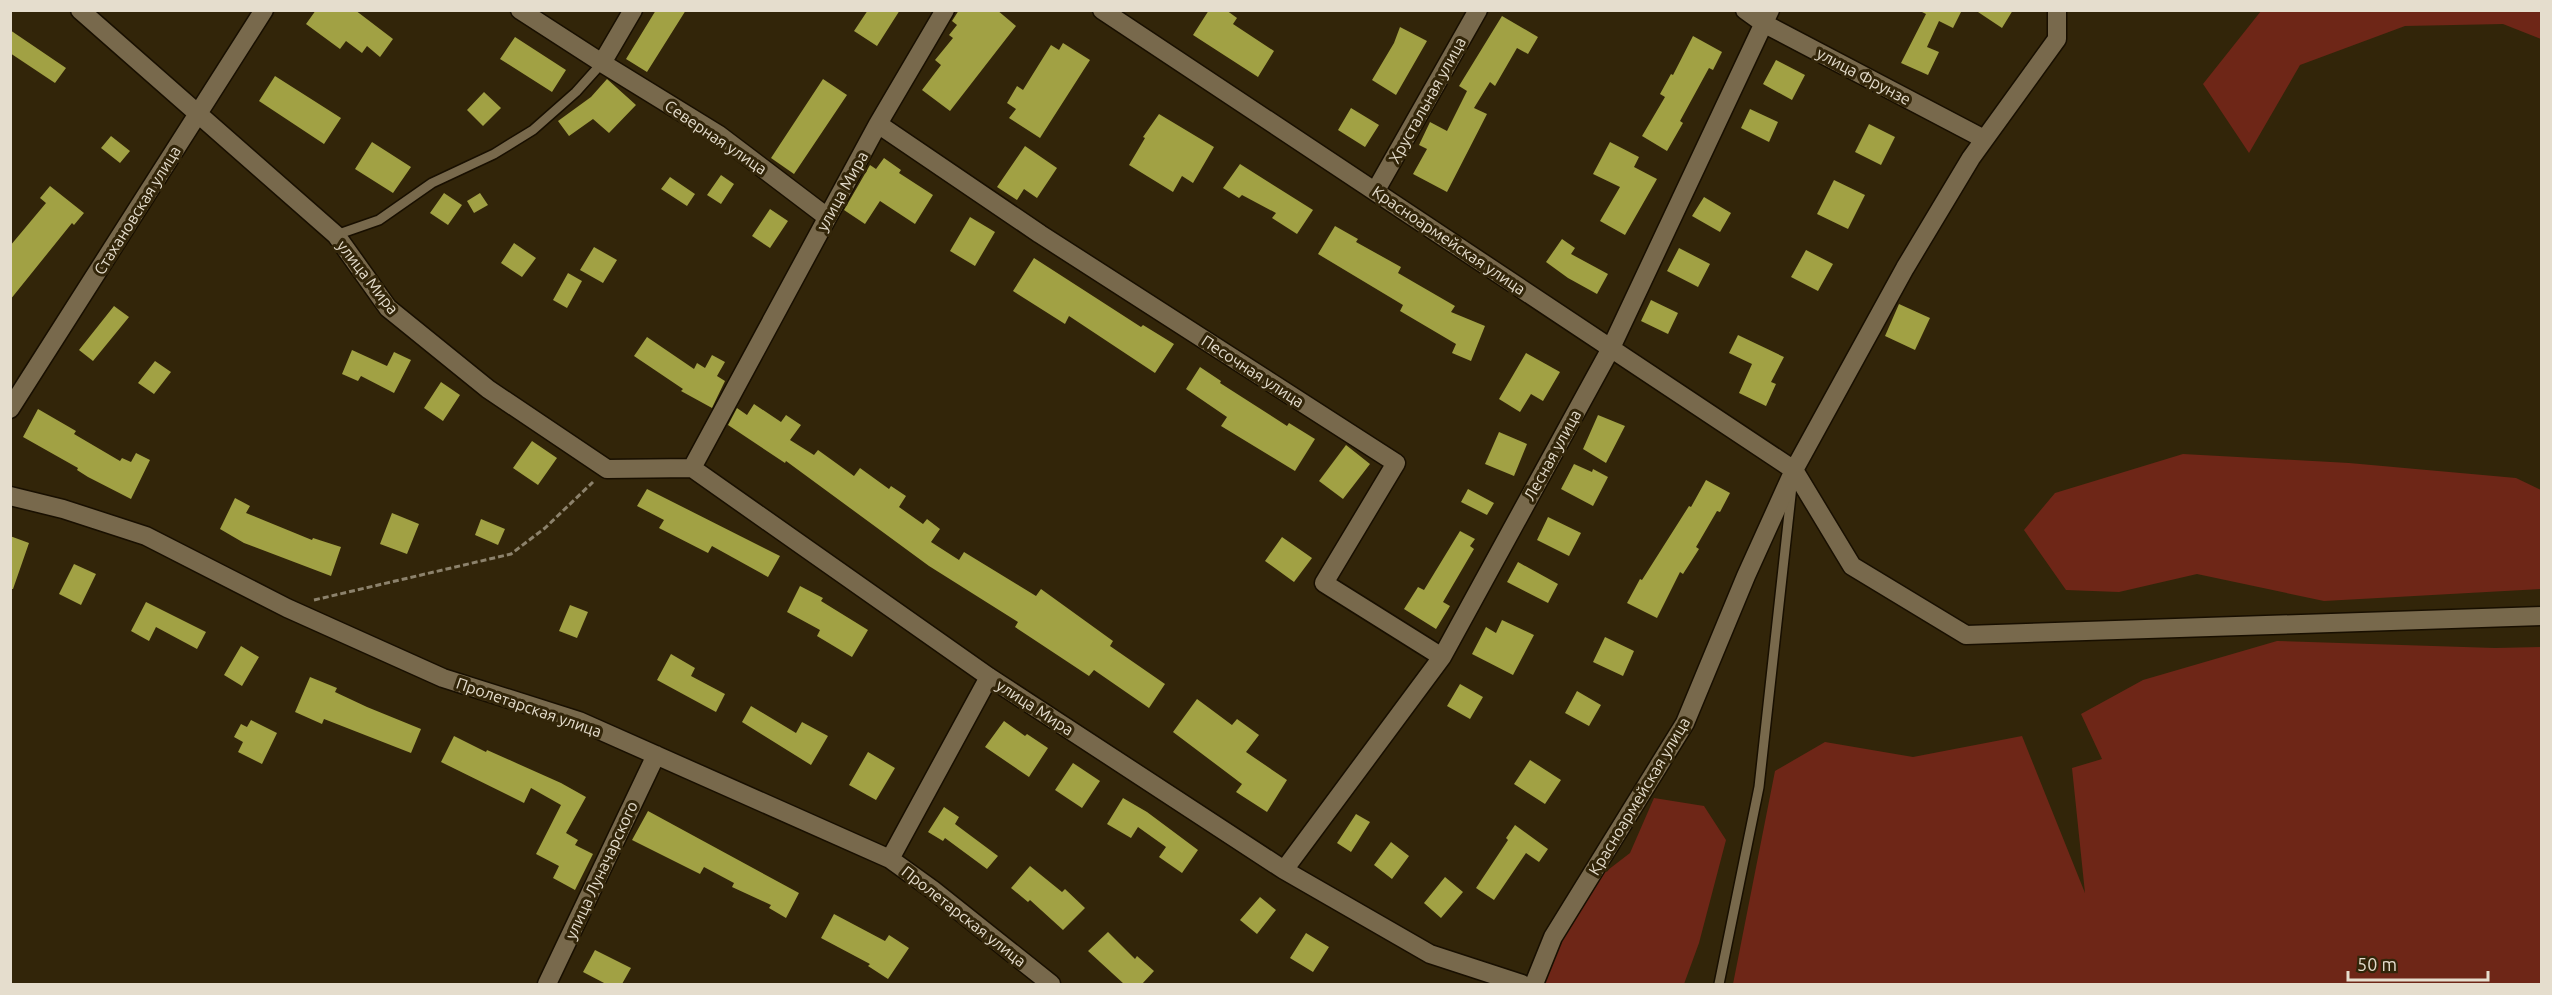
<svg xmlns="http://www.w3.org/2000/svg" width="2552" height="995" font-family="Ubuntu,sans-serif">
  <rect width="100%" height="100%" fill="#322509"/>
  <path fill="#6e2617" d="M2261 11H2541V39L2503 24 2405 26 2300 65 2249 153 2203 84Z
    M2183 454 2349 463 2516 478 2541 490V589L2324 601 2197 574 2119 592 2066 590 2024 530 2055 493Z
    M2277 641 2495 648 2541 647V984H1733L1775 771 1825 742 1913 757 2022 736 2085 893 2072 768 2102 759 2081 714 2143 680Z
    M1654 798 1704 806 1726 840 1699 943 1684 984H1534L1582 890 1630 853Z"/>
  <path fill="#a1a144" d="M316 10H355L393 39 380 57 367 46 362 53 346 41 340 49 306 24Z
    M656 10H686L647 72 626 59Z
    M868 10H900L877 46 854 31Z
    M959 10H997L1016 26 950 111 922 90 941 65 935 60 953 38 949 35 957 25 952 21Z
    M1209 10H1226L1237 18 1233 24 1274 51 1258 77 1193 35Z
    M1918 10H1962L1953 28 1939 21 1927 47 1939 52 1928 75 1901 63 1926 14Z
    M1975 10H2013L2002 28Z
    M1502 16 1538 37 1528 54 1517 48 1495 86 1490 82 1474 108 1487 114 1447 192 1413 174 1427 149 1419 145 1430 122 1447 131 1467 91 1459 86Z
    M1400 27 1427 41 1396 95 1372 80 1394 43Z
    M10 30 66 68 55 83 10 53Z
    M1693 36 1722 52 1713 70 1709 68 1680 121 1683 123 1667 151 1642 136 1665 97 1660 94 1671 74 1673 75Z
    M515 37 566 70 552 92 500 59Z
    M1063 43 1090 60 1040 138 1009 118 1016 109 1007 103 1017 86 1023 90 1051 45 1059 50Z
    M1776 60 1805 75 1792 100 1763 84Z
    M275 76 341 118 324 144 259 101Z
    M607 79 636 105 609 133 593 119 569 136 558 121 591 97Z
    M823 79 847 95 794 174 771 158Z
    M484 92 501 108 483 126 467 110Z
    M1351 108 1379 125 1365 147 1338 130Z
    M1750 109 1778 122 1769 142 1741 128Z
    M1159 114 1214 147 1193 183 1182 176 1173 192 1129 165 1145 138 1143 137Z
    M1869 124 1895 137 1881 165 1855 152Z
    M111 136 130 151 120 163 101 148Z
    M372 142 411 167 393 193 355 169Z
    M1610 142 1639 157 1634 167 1657 179 1625 235 1600 221 1620 187 1593 174Z
    M1025 146 1057 168 1037 198 1024 189 1017 200 997 187Z
    M884 158 901 170 899 173 933 195 915 224 880 201 865 224 844 210 870 165 876 169Z
    M1240 164 1313 210 1297 234 1272 218 1276 213 1242 195 1239 198 1223 188Z
    M721 175 734 184 721 204 707 195Z
    M670 177 695 194 687 206 661 189Z
    M1834 180 1865 195 1848 229 1817 214Z
    M50 186 84 213 74 225 72 223 10 300V246L46 203 40 198Z
    M444 193 462 205 448 225 430 213Z
    M480 193 488 205 474 213 467 201Z
    M1704 197 1731 213 1720 232 1692 216Z
    M770 209 788 221 770 248 752 236Z
    M970 217 995 232 975 266 950 251Z
    M1335 226 1358 239 1356 242 1401 267 1398 273 1455 306 1451 312 1485 326 1471 361 1452 353 1456 344 1400 311 1403 305 1318 254Z
    M1562 239 1575 248 1571 254 1608 274 1597 294 1568 278 1546 262Z
    M514 243 536 258 522 277 501 263Z
    M594 247 617 260 603 283 580 270Z
    M1679 248 1710 264 1698 287 1667 271Z
    M1806 250 1833 264 1818 291 1791 277Z
    M1034 258 1141 327 1143 325 1174 344 1155 373 1069 316 1065 324 1013 291Z
    M568 273 582 281 567 308 553 300Z
    M1651 300 1678 313 1668 334 1641 321Z
    M1899 304 1930 318 1915 350 1885 336Z
    M114 306 129 317 93 361 79 350Z
    M1738 335 1784 357 1771 382 1776 384 1766 406 1739 393 1752 364 1729 353Z
    M647 337 694 369 697 363 705 368 712 355 725 362 717 376 725 381 712 408 681 391 683 389 634 356Z
    M352 350 387 366 394 352 411 360 394 393 361 376 358 381 342 374Z
    M1526 353 1560 372 1543 401 1531 394 1520 412 1499 399Z
    M155 361 171 372 154 394 138 383Z
    M1200 367 1221 381 1220 383 1287 426 1289 423 1315 439 1295 471 1221 426 1227 417 1186 389Z
    M441 382 460 395 443 421 424 408Z
    M754 404 781 422 786 415 801 425 790 440 814 455 818 450 854 476 860 468 889 489 891 486 906 496 899 507 923 524 927 519 940 529 931 542 959 560 964 552 1036 596 1041 589 1113 641 1110 646 1165 684 1149 708 1094 670 1089 676 1015 627 1018 622 929 566 786 461 785 463 728 425 737 408 747 415Z
    M38 409 76 431 74 434 120 461 122 458 131 462 136 453 150 460 131 499 88 477 77 470 78 468 23 437Z
    M1598 415 1625 426 1606 463 1583 449Z
    M1499 432 1527 444 1514 476 1485 464Z
    M532 441 557 458 538 485 513 468Z
    M1346 445 1370 464 1343 499 1319 481Z
    M1574 464 1592 472 1593 469 1608 477 1593 506 1561 489Z
    M1706 480 1730 493 1720 512 1717 511 1696 547 1699 549 1683 574 1680 572 1657 618 1627 603 1640 579 1642 580 1689 506 1691 507Z
    M647 489 780 556 768 577 712 546 708 553 659 528 664 520 637 506Z
    M1468 489 1494 503 1487 515 1461 502Z
    M235 498 250 506 246 513 312 540 313 538 341 547 331 576 244 543 220 529Z
    M392 513 419 524 407 554 380 544Z
    M1548 517 1581 533 1569 556 1537 540Z
    M481 519 505 529 498 545 475 535Z
    M1460 531 1475 539 1470 546 1474 549 1443 602 1450 606 1436 629 1404 609 1418 587 1424 590Z
    M10 536 29 543 13 589H10Z
    M1282 537 1312 558 1294 582 1265 561Z
    M1518 562 1558 584 1548 603 1507 582Z
    M74 564 96 574 81 605 59 594Z
    M800 586 823 598 821 601 868 630 852 657 817 636 820 630 787 612Z
    M146 602 206 632 197 649 156 627 149 641 131 631Z
    M570 605 588 612 577 638 559 631Z
    M1502 620 1534 635 1513 675 1472 654 1486 627 1496 633Z
    M1605 637 1634 651 1623 676 1593 662Z
    M241 646 259 657 242 686 224 675Z
    M671 654 695 668 691 676 725 694 716 712 657 680Z
    M310 677 337 688 335 692 367 707 421 729 411 753 324 719 322 724 295 712Z
    M1460 684 1483 697 1470 719 1447 706Z
    M1577 691 1601 705 1589 726 1565 713Z
    M1197 699 1232 725 1237 719 1259 735 1246 752 1287 780 1267 812 1236 792 1242 784 1173 732Z
    M751 706 796 733 802 722 828 736 811 765 742 722Z
    M251 720 277 733 262 764 238 752 243 742 234 737 241 724 247 727Z
    M1004 721 1025 736 1027 734 1048 748 1029 777 985 747Z
    M454 736 486 752 487 750 561 783 586 797 566 833 578 840 575 845 593 854 575 890 553 878 559 866 536 854 561 805 531 788 524 803 441 762Z
    M868 752 895 768 876 800 849 785Z
    M1530 760 1561 780 1545 804 1514 784Z
    M1073 763 1100 781 1082 808 1055 790Z
    M1123 798 1147 812 1198 850 1182 873 1159 857 1166 847 1138 827 1131 838 1107 824Z
    M944 807 959 817 955 824 998 856 987 869 945 838 943 841 928 832Z
    M648 811 799 893 786 918 769 908 771 905 732 887 734 883 704 867 700 874 632 840Z
    M1356 814 1370 822 1351 852 1337 843Z
    M1515 825 1548 849 1539 862 1526 853 1494 900 1476 888 1508 840 1506 838Z
    M1391 842 1409 856 1392 879 1374 865Z
    M1030 866 1062 892 1065 889 1085 908 1063 930 1030 900 1028 902 1011 888Z
    M1445 877 1463 892 1441 918 1424 903Z
    M1260 897 1276 910 1257 934 1240 920Z
    M834 914 885 941 889 935 909 948 888 979 868 966 870 964 821 938Z
    M1108 932 1135 959 1137 956 1154 971 1142 984H1124L1088 951Z
    M1306 933 1329 947 1313 972 1290 958Z
    M595 950 631 968 622 984H606L583 972Z"/>
  <g fill="none" stroke-linecap="round" stroke-linejoin="round">
    <defs>
      <path id="lane" d="M336 235 379 220 432 183 494 154 533 130 576 92 602 63
        M1719 984 1759 787 1792 486"/>
      <path id="street" d="M80 10 336 235 388 308 488 389 607 469 692 468 989 677 1284 870 1430 954 1522 984
        M520 10 602 63
        M633 10 602 63 719 135 827 217
        M1102 10 1794 470 1852 566 1966 635 2542 616
        M1745 10 1763 23 1984 139
        M878 124 1040 234 1396 463 1324 583 1442 657
        M1376 190 1478 10
        M10 409 264 10
        M692 468 878 124 945 10
        M10 496 63 509 146 536 287 608 443 678 579 721 890 859 933 890 1051 984
        M890 859 989 677
        M1284 870 1442 657 1610 350 1770 10
        M547 984 656 755
        M1534 984 1553 937 1685 723 1746 576 1794 470 1905 268 1971 158 2057 39V10"/>
    </defs>
    <use href="#lane" stroke="#180f00" stroke-width="12"/>
    <use href="#street" stroke="#180f00" stroke-width="21"/>
    <path stroke="#8c826c" stroke-width="3" stroke-dasharray="6 3" stroke-linecap="butt" d="M314 600 511 554 545 528 593 482"/>
    <use href="#lane" stroke="#78694c" stroke-width="9"/>
    <use href="#street" stroke="#78694c" stroke-width="18"/>
  </g>
  <g text-anchor="middle" stroke-width="6" stroke-linejoin="round" paint-order="stroke">
    <g font-size="16" fill="#e5ddcd" stroke="#322509">
      <text transform="translate(1864 76) rotate(28)" y="6">улица Фрунзе</text>
      <text transform="translate(1427 100) rotate(-61)" y="6">Хрустальная улица</text>
      <text transform="translate(716 137) rotate(34)" y="6">Северная улица</text>
      <text transform="translate(842 191) rotate(-61)" y="6">улица Мира</text>
      <text transform="translate(137 210) rotate(-58)" y="6">Стахановская улица</text>
      <text transform="translate(1449 240) rotate(34)" y="6">Красноармейская улица</text>
      <text transform="translate(368 277) rotate(52)" y="6">улица Мира</text>
      <text transform="translate(1253 371) rotate(33)" y="6">Песочная улица</text>
      <text transform="translate(1552 455) rotate(-61)" y="6">Лесная улица</text>
      <text transform="translate(529 707) rotate(19)" y="6">Пролетарская улица</text>
      <text transform="translate(1035 707) rotate(33)" y="6">улица Мира</text>
      <text transform="translate(1639 796) rotate(-59)" y="6">Красноармейская улица</text>
      <text transform="translate(601 870) rotate(-65)" y="6">улица Луначарского</text>
      <text transform="translate(964 916) rotate(38)" y="6">Пролетарская улица</text>
    </g>
  </g>
  <rect width="2552" height="995" fill="none" stroke="#e5ddcd" stroke-width="24"/>
  <path d="M2348 971v9h140v-9" fill="none" stroke="#e5ddcd" stroke-width="3"/>
  <text x="2357" y="971" font-size="18" fill="#e5ddcd" stroke="#322509" stroke-width="4.5" paint-order="stroke">50 m</text>
</svg>
